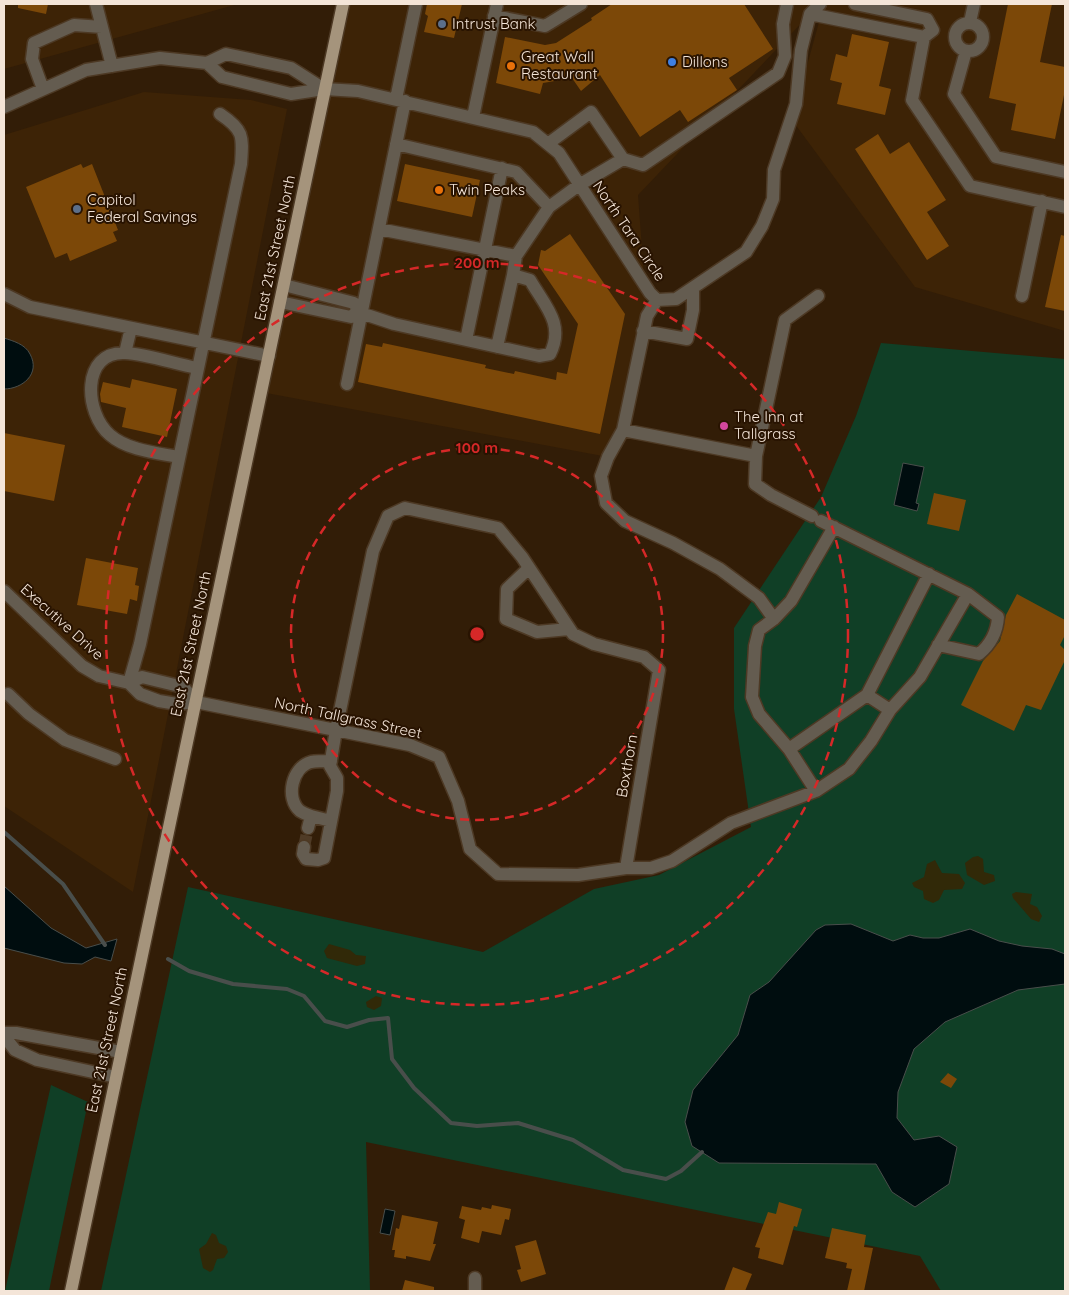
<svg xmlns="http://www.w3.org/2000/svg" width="1069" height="1295" font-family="Quicksand,sans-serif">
  <rect width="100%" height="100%" fill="#321d07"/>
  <path fill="#3d2306" d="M4 4H238L4 69Z
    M344 4H813L810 14 638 195 647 316 608 457 261 392Z
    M824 4H1065V331L915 287 792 120Z
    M144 92 251 100 287 109 133 892 4 806V135Z"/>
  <path fill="#103f26" d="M881 343 1065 359V1291H941L920 1256 366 1142 370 1291H101L188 887 483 952 594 889 659 875 751 827 734 709V628L821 497 856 416Z
    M51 1085 88 1102 49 1291H5Z"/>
  <path fill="#312908" d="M978 856 983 859 984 872 994 875 995 881 984 885 967 875 965 863 973 857Z
    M935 860 942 873 959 874 965 883 962 889 944 890 939 900 933 903 924 899 923 891 914 887 912 883 924 877 927 864Z
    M1016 892 1032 894 1030 904 1037 907 1042 916 1039 922 1031 919 1013 898 1012 894Z
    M329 944 350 950 356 955 366 956 365 964 357 966 327 958 324 951Z
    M376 996 382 998 381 1006 374 1010 367 1007 366 1002Z
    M212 1233 216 1235 219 1243 226 1246 228 1252 224 1258 217 1259 213 1270 210 1272 203 1268 199 1249 206 1244Z"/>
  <path fill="#000d0f" stroke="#494e4b" d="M4 338C13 341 25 344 30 354 41 374 22 389 4 389Z
    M903 463 924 467 916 503 919 504 917 511 894 505Z
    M4 886 51 928 86 948 117 939 111 961 95 957 82 964 64 963 4 948Z
    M851 924 893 941 910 935 923 938H939L970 929 999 941 1022 946 1052 949 1065 954V984L1018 990 945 1022 914 1049 898 1092 897 1118 914 1140 939 1136 957 1147 949 1184 915 1207 892 1192 876 1164 719 1163 692 1146 685 1122 693 1090 738 1035 750 995 769 982 816 930 825 925Z
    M385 1209 395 1211 390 1235 380 1233Z"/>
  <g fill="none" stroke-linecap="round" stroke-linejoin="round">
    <path stroke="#494e4b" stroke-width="4" d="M4 832 63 884 105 945
      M168 959 189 971 233 984 287 989 304 996 325 1021 347 1027 369 1020 388 1018 392 1059 414 1088 451 1123 477 1126 518 1123 573 1140 623 1170 666 1179 681 1171 702 1152"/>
  </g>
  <path fill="#7c4808" d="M18 4H48L46 14 18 8Z
    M427 4H462L454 38 424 32 428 16 425 14Z
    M612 4H744L773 49 729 78 737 90 688 122 680 110 640 137 600 75 581 91 572 78 543 83 540 94 496 83 505 37 545 45 556 43 592 20 591 18Z
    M1008 4H1052L1040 62 1065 67V90L1055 139 1011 130 1016 104 989 98Z
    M852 34 889 42 879 86 891 89 885 115 837 104 842 83 830 80 836 54 847 57Z
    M878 134 890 154 909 142 946 200 927 212 949 246 927 260 855 149Z
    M81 164 83 168 92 164 118 230 113 232 117 241 70 261 67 253 55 258 26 187Z
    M405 164 480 180 472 217 397 201Z
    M570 234 625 314 600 434 358 382 366 344 382 347 383 343 486 365 485 368 514 374 515 371 556 380 557 372 567 374 578 324 538 265 541 250 545 251Z
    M1061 235 1065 236V311L1045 307Z
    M132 379 177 389 167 437 122 427 126 408 101 402 100 394 103 382 130 388Z
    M4 433 65 445 54 501 4 491Z
    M934 493 966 500 959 531 927 524Z
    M86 558 138 568 135 585 139 586 137 601 130 599 127 614 77 605Z
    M1017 594 1065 620V635L1060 645 1065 650V660L1041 710 1026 705 1014 731 961 705 983 661 1000 641 1006 615Z
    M948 1073 957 1079 951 1088 940 1082Z
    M779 1202 802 1209 797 1227 794 1226 783 1265 758 1258 760 1248 755 1247 768 1212 776 1214Z
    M492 1205 511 1209 509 1220 505 1219 501 1235 482 1231 479 1243 461 1238 465 1220 459 1218 462 1206 481 1210 482 1207 491 1209Z
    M402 1215 438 1222 433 1244H436L430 1261 406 1256V1259L394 1257 395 1250H392L396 1228 399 1229Z
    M832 1228 866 1235 864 1247 873 1248 864 1291H847L852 1269 846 1268 847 1263 825 1258Z
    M536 1240 546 1274 521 1282 517 1270 521 1269 515 1246Z
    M733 1267 752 1274 745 1291H724Z
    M405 1280 434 1287V1291H402Z"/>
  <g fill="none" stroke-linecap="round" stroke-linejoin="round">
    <path stroke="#4f3b26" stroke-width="12" stroke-dasharray="12 6" stroke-linecap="butt" d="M304 847 308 828"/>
    <defs>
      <path id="minor" d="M96 4 112 66
        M855 4 927 19 933 30
        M810 14 924 37
        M494 16 545 26 581 4
        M970 22 974 4
        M955 37a14 14 0 1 1 28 0a14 14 0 1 1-28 0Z
        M933 30 924 37 912 100 970 186 1065 207
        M966 51 954 94 996 157 1065 172
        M207 63 222 77 291 94 324 89 358 91 533 132 559 153 650 293 657 300 676 299 746 252 762 226 773 199 774 170 796 104 801 50 810 14 820 4
        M43 89 32 59 34 43 74 25 102 27
        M396 99 416 4
        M4 107 86 70 160 58 207 63 226 54 291 68 324 89
        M473 117 497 4
        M549 143 591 112 623 159 643 165 778 73 785 56 783 24 787 4
        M396 144 516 172 549 207
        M379 229 516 256
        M284 285 354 303 358 312 394 324 539 356 550 354C565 324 545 306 530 280L513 275 516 256 549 207 579 185 623 159
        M4 294 30 307 269 356
        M1022 296 1042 201
        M657 300 647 316 623 430 608 457 601 476 606 503 625 521 673 543 720 569 759 598 774 619
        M280 302 351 317 358 312
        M643 331 687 339 693 310V288
        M466 340 502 168
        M497 347 513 275
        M125 353 131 328
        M347 384 405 101
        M623 430 756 456
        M178 457C157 453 127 450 110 435 84 413 81 351 125 353 147 354 175 364 197 368
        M812 516 771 495 755 484 756 456 785 320 818 296
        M529 568 507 589 506 619 537 632 569 629
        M4 591 82 666 99 676 129 683 140 694 159 701 177 704 196 702 183 687 142 677 129 683
        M938 645 979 654C991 644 997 633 998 617L968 594
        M129 683 140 644 241 164C243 136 244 130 220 114
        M8 694 29 714 65 740 115 759
        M196 702 410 745 439 757 458 801 470 849 498 874 578 875 626 868H651L672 861 731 823 816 791 849 769 871 741 890 710 920 677 968 594 821 521
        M890 710 867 695 929 574
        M789 749 867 695
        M816 791 789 749 759 714 752 697 755 646 759 630 774 619 791 601 834 527
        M311 816C308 815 303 813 300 811 285 798 292 767 311 762 317 761 325 761 331 761
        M308 828 311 816 331 821
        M304 847 303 854 306 859 318 860 324 858 337 791V778L330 766 336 730 373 551 388 516 405 508 498 528 522 557 573 634 594 644 644 657 659 670 626 868
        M4 1033H16L121 1052
        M4 1036 15 1050 37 1060 116 1077
        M475 1291V1278"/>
      <path id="major" d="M71 1291 343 4"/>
    </defs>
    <use href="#minor" stroke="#4d3924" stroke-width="15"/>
    <use href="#major" stroke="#4d3924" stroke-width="15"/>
    <use href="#minor" stroke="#645c50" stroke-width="12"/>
    <use href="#major" stroke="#a5947c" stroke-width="12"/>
  </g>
  <g fill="none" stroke="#d62828" stroke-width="2.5" stroke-dasharray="9 6">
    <circle cx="477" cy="634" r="186"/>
    <circle cx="477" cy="634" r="371"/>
  </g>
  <g fill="#5c6f8a" stroke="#281301" stroke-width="2">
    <circle cx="442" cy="24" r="5"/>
    <circle cx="77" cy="209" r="5"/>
  </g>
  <circle fill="#3f7fe0" stroke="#281301" stroke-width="2" cx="672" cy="62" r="5"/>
  <g fill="#e8710a" stroke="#281301" stroke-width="2">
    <circle cx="511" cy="66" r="5"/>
    <circle cx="439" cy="190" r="5"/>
  </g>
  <circle fill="#d1479c" stroke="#281301" stroke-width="2" cx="724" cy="426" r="5"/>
  <g text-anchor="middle" stroke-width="4" stroke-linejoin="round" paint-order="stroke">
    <g font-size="15" fill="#f4e5d8" stroke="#281301" text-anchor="start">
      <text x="452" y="29">Intrust Bank</text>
      <text x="521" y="62">Great Wall<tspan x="521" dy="17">Restaurant</tspan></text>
      <text x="682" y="67">Dillons</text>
      <text x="449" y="195">Twin Peaks</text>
      <text x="87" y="205">Capitol<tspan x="87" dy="17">Federal Savings</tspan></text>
      <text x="734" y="422">The Inn at<tspan x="734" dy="17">Tallgrass</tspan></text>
    </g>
    <g font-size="15" fill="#f4e5d8" stroke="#281301">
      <text transform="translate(629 231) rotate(56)" y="5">North Tara Circle</text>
      <text transform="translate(275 248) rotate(-78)" y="5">East 21st Street North</text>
      <text transform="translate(62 622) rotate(42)" y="5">Executive Drive</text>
      <text transform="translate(191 644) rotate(-78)" y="5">East 21st Street North</text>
      <text transform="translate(348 718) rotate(12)" y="5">North Tallgrass Street</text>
      <text transform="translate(627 766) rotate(-80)" y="5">Boxthorn</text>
      <text transform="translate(107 1040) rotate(-78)" y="5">East 21st Street North</text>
    </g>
  </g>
  <circle cx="477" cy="634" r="8" fill="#d62828" stroke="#281301" stroke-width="2.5"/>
  <g font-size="15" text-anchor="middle" font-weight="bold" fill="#d62828" stroke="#281301" stroke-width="4" stroke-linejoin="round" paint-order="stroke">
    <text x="477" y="268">200 m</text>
    <text x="477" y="453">100 m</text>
  </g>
  <rect width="1069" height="1295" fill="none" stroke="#f4e5d8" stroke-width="10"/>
</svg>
